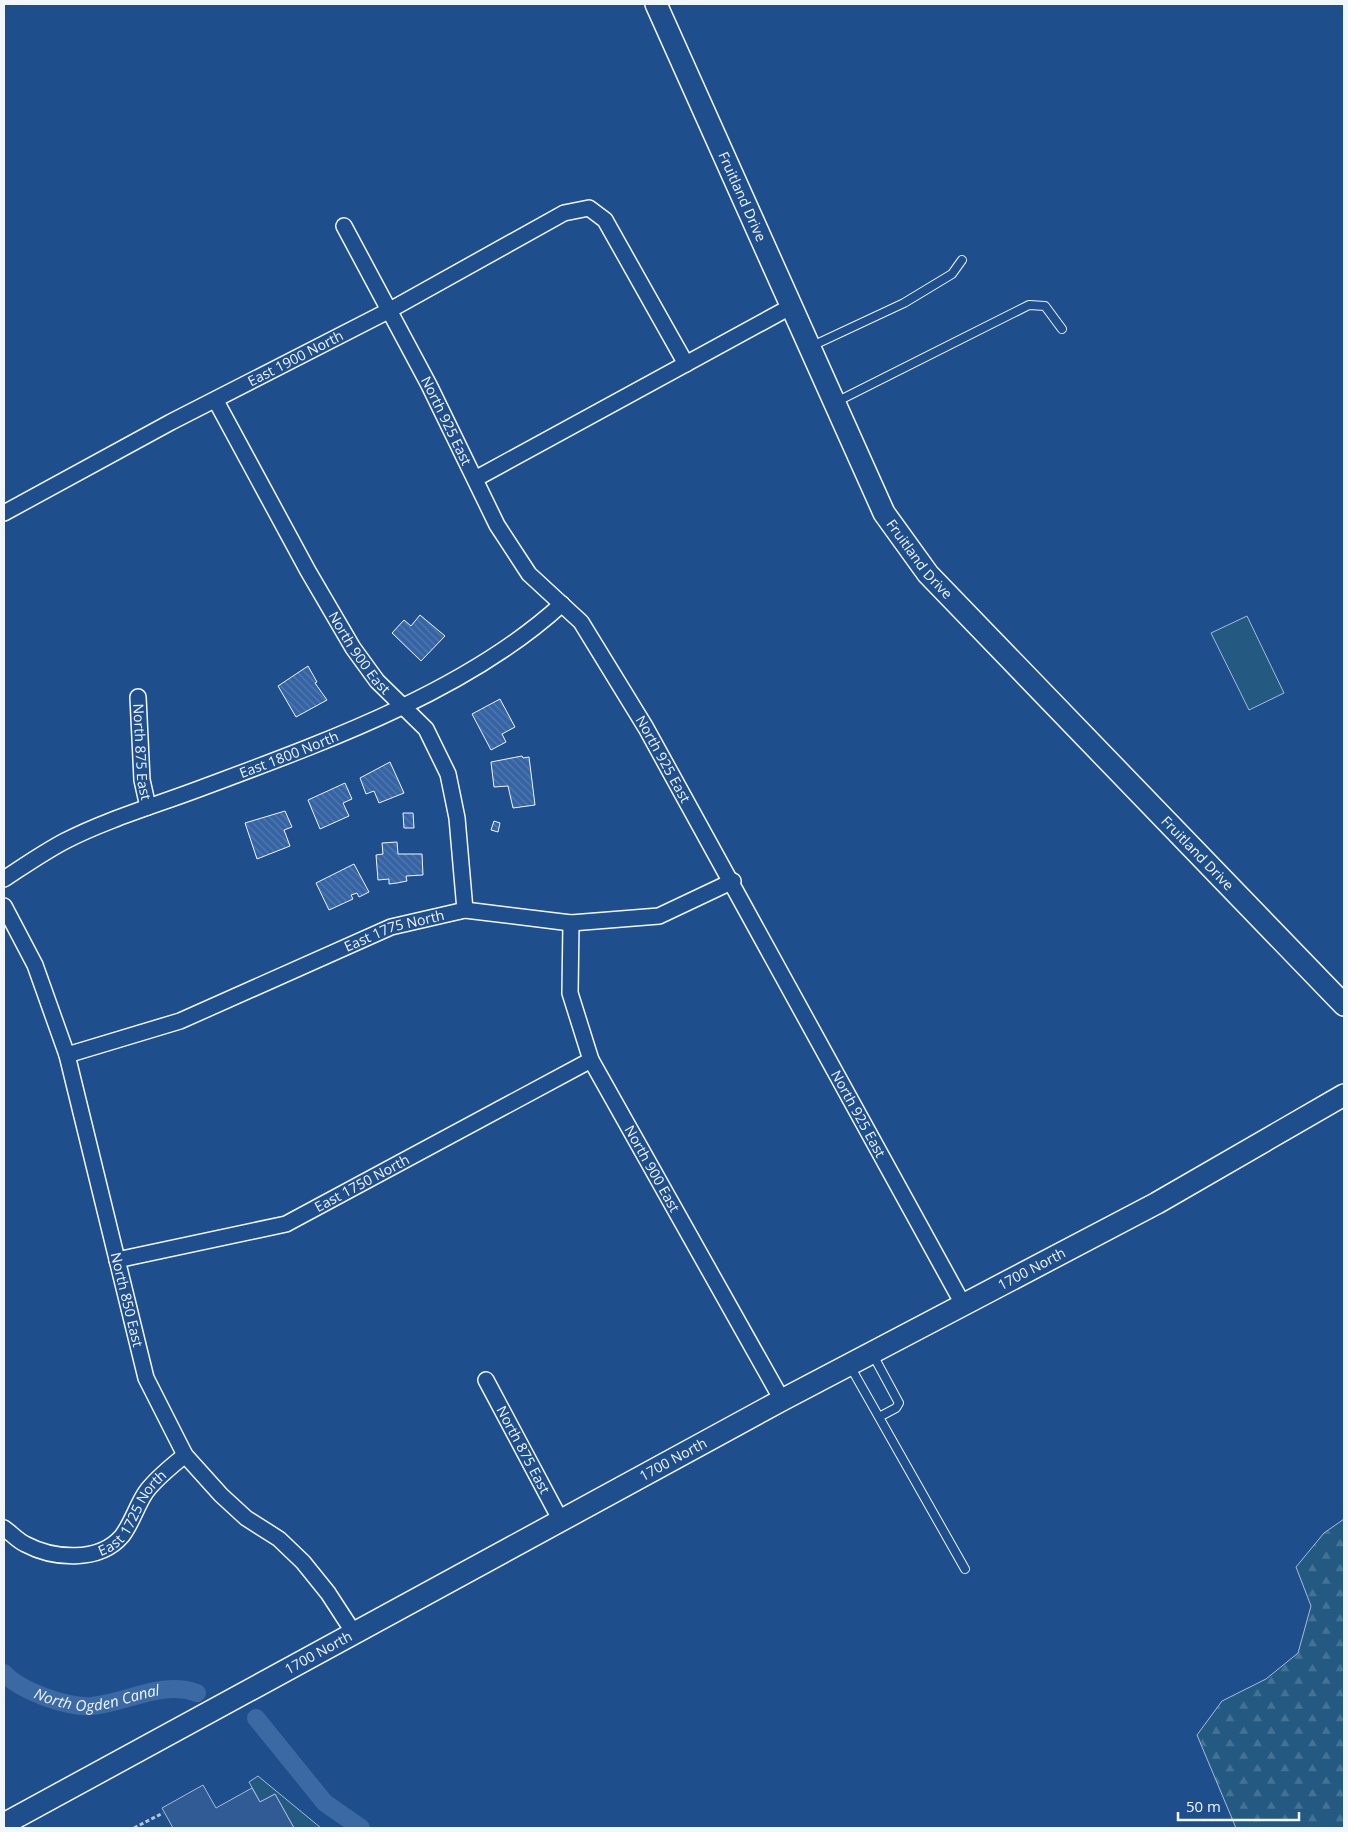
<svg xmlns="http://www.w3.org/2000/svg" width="1348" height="1832" font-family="'Open Sans',sans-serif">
  <defs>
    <pattern id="forest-firs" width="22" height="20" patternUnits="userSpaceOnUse" patternTransform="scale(1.25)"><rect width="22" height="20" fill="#245a82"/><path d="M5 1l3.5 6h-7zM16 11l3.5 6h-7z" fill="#447295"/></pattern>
    <pattern id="building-back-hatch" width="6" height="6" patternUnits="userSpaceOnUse" patternTransform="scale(1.25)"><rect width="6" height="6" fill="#3563a3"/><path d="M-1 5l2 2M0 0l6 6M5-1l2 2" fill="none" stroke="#537ab1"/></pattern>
  </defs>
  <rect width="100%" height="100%" fill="#1f4e8c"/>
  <path fill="url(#forest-firs)" stroke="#a8bbd7" d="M1344 1519V1828H1236L1197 1735 1222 1701 1266 1679 1298 1653 1311 1606 1296 1567 1324 1533Z"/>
  <path fill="#245a82" stroke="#a8bbd7" d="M1247 616 1284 693 1249 710 1211 633Z
    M258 1776 321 1828H294L275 1794 260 1802 249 1782Z"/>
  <path fill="#305b95" stroke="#a8bbd7" d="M203 1785 216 1808 252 1788 260 1802 275 1794 294 1828H173L162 1808Z"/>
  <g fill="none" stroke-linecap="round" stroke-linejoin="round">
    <g stroke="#3b69a3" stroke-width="18">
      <path id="s1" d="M4 1673C20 1691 68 1708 92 1706 127 1703 161 1680 197 1693"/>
      <path d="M256 1718 325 1803 361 1828"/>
    </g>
  </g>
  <path fill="url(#building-back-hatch)" stroke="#f2f6ff" d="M420 615 445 636 421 661 392 633 404 620 411 626Z
    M308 666 317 682 315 683 327 700 296 717 278 686Z
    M500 699 515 727 502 734 506 742 491 750 472 714Z
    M522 756 523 758 529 757 535 805 513 808 508 786 494 787 491 762Z
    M390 762 404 793 379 803 374 791 366 794 360 778Z
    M345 783 352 799 343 803 349 816 320 829 308 800Z
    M285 811 292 827 284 830 290 846 257 859 245 823Z
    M403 813H413L414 828H404Z
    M494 821 500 823 498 832 491 830Z
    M397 842 398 854H422L423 875 406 876 407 881 397 883 389 884V879L378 880 376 855 383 854 382 843Z
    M354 864 369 892 359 897 357 893 351 895 353 899 329 910 316 883Z"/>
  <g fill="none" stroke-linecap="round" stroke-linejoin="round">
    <defs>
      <path id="lane" d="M812 346 904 303 952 274 962 260
        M836 402 1029 305 1045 306 1062 329
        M873 1355 899 1403 896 1408 879 1417
        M850 1366 965 1569"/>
      <g id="street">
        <path id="s2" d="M344 226 429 385 497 525 529 574 581 622 646 728 964 1306"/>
        <path id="s3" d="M216 401 308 571 353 648 377 681 426 729 448 774 457 818 465 910"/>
        <path d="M475 479 792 306"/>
        <path id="s4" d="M4 513 171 422 390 310 564 213 589 208 605 220 686 364"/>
        <path id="s5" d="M138 697 142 780 148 807"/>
        <path id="s6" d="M4 879C24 866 44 852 65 841 106 820 153 806 196 790 319 744 465 693 562 604"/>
        <path id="s7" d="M4 906 35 965 67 1055 146 1378 185 1455 221 1495 246 1518 279 1539 303 1562 328 1593 354 1633"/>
        <path id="s8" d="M571 923 570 993 591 1060 782 1400"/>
        <path id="s9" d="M67 1055 180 1021 391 927 465 910 571 923 659 916 733 881"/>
        <path id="s10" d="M117 1260 286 1224 591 1060"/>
        <path id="s11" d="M486 1380 560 1519"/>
        <path id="s12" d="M4 1528C11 1533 17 1540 25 1544 53 1559 99 1563 122 1536 132 1523 137 1505 146 1492 156 1478 172 1466 185 1455"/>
      </g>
      <g id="secondary">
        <path id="s13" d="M656 4 884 513 928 574 1344 1005"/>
        <path id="s14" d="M4 1824 782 1400 1157 1203 1344 1095"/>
      </g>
    </defs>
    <use href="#lane" stroke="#f2f6ff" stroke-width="10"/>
    <use href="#street" stroke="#f2f6ff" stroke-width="18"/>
    <use href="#secondary" stroke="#f2f6ff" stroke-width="24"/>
    <path stroke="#b3c4dc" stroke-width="3" stroke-dasharray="4 2.5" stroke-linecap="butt" d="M134 1828 163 1813"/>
    <use href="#lane" stroke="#1f4e8c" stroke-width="8"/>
    <use href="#street" stroke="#1f4e8c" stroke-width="15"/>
    <use href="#secondary" stroke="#1f4e8c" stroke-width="21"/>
  </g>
  <g text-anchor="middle" stroke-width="4" stroke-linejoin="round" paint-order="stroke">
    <g font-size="14" fill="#f2f6ff" stroke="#1f4e8c">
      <text dy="5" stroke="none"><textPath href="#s13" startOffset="211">Fruitland Drive</textPath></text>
      <text dy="5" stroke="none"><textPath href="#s4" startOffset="330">East 1900 North</textPath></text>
      <text dy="5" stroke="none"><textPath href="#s2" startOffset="220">North 925 East</textPath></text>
      <text dy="5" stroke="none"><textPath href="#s13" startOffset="616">Fruitland Drive</textPath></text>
      <text dy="5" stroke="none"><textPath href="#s3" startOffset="290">North 900 East</textPath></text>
      <text dy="5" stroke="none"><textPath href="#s5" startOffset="55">North 875 East</textPath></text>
      <text dy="5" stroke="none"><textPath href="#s6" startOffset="312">East 1800 North</textPath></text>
      <text dy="5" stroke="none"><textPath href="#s2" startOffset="625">North 925 East</textPath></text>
      <text dy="5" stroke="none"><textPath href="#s13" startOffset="1021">Fruitland Drive</textPath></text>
      <text dy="5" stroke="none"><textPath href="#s9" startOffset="351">East 1775 North</textPath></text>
      <text dy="5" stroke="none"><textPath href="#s2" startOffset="1030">North 925 East</textPath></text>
      <text dy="5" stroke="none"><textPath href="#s8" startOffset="265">North 900 East</textPath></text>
      <text dy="5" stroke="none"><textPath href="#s10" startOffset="259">East 1750 North</textPath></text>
      <text dy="5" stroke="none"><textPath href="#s14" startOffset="1168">1700 North</textPath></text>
      <text dy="5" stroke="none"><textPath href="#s7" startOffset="414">North 850 East</textPath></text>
      <text dy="5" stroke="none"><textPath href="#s11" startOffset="79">North 875 East</textPath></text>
      <text dy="5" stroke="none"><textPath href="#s14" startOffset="762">1700 North</textPath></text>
      <text dy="5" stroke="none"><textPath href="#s12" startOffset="155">East 1725 North</textPath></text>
      <text dy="5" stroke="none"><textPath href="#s14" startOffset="358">1700 North</textPath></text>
    </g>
    <g font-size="15" font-style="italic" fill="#f2f6ff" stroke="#1f4e8c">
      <text dy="5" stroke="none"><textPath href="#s1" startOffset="101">North Ogden Canal</textPath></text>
    </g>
  </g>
  <rect width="1348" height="1832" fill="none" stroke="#f2f6ff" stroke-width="10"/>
  <path d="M1178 1812v8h121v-8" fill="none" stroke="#f2f6ff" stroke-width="2.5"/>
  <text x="1186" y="1812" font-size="15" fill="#f2f6ff" stroke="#1f4e8c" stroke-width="4" paint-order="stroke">50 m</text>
</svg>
